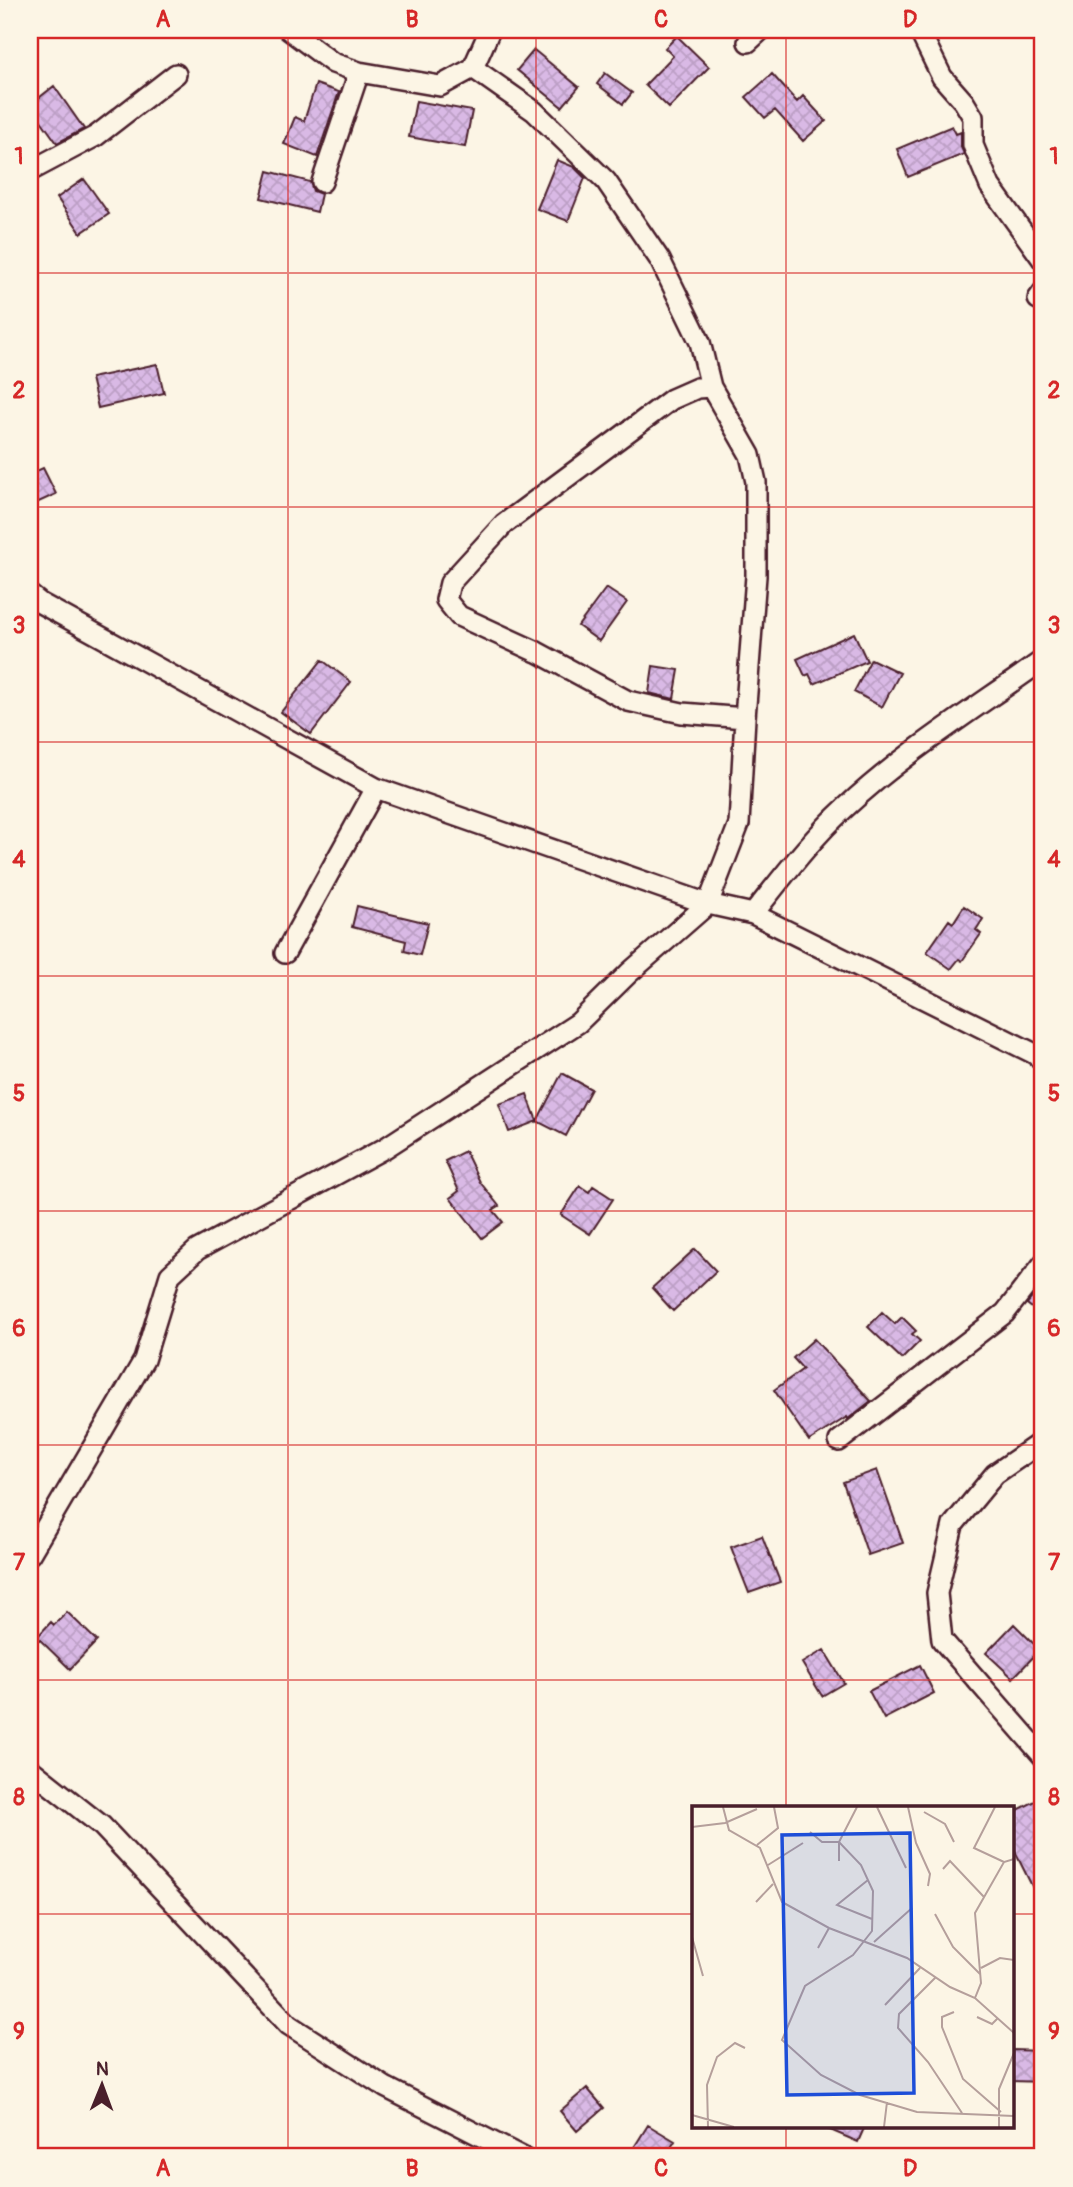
<svg xmlns="http://www.w3.org/2000/svg" width="1073" height="2187" font-family="Pangolin,sans-serif">
  <defs>
    <pattern id="building-cross-hatch" width="8" height="8" patternUnits="userSpaceOnUse" patternTransform="scale(1.75)"><rect width="8" height="8" fill="#d9b9e5"/><path d="M0 0l8 8M0 8l8-8" fill="none" stroke="#bc9fc5"/></pattern>
  </defs>
  <rect width="100%" height="100%" fill="#fcf5e5"/>
  <filter id="ink" filterUnits="userSpaceOnUse"><feTurbulence type="fractalNoise" baseFrequency=".0143" numOctaves="2"/><feDisplacementMap in="SourceGraphic" scale="14" xChannelSelector="R" yChannelSelector="G"/><feConvolveMatrix kernelMatrix="1 2 1 2 8 2 1 2 1" color-interpolation-filters="sRGB"/></filter>
  <g filter="url(#ink)">
    <path fill="url(#building-cross-hatch)" stroke="#4a1f2b" stroke-width="2" d="M677 36 709 67 669 108 645 85 673 56 665 48Z
      M534 50 579 87 562 107 517 70Z
      M605 73 632 93 623 104 597 84Z
      M772 74 797 102 803 96 826 121 803 141 775 110 765 118 746 97Z
      M316 84 339 92 317 157 284 144 295 117 304 121Z
      M54 86 84 129 57 143 30 105Z
      M416 101 472 111 465 147 409 137Z
      M952 126 956 134 961 132V147L964 154 908 177 897 149Z
      M557 160 574 167 585 178 568 221 537 209Z
      M268 171 310 182 313 191 321 194 317 212 261 198Z
      M84 179 109 214 81 233 57 198Z
      M157 364 164 393 98 408 91 378Z
      M43 468 56 494 30 506V474Z
      M606 588 627 602 599 641 578 626Z
      M854 633 867 661 814 684 809 674 805 676 797 659Z
      M871 659 900 673 882 707 854 692Z
      M322 660 351 682 311 734 281 712Z
      M653 666 679 670 674 699 649 693Z
      M357 906 428 923 420 955 404 951 406 941 352 927Z
      M964 906 983 919 976 930 981 934 962 961 959 959 951 969 927 952 949 920 953 923Z
      M562 1073 591 1089 566 1136 537 1121 509 1132 499 1104 527 1094 537 1121Z
      M465 1151 480 1182 499 1206 493 1210 503 1222 482 1238 450 1198 459 1191 445 1161Z
      M580 1186 589 1192 593 1186 613 1199 590 1234 561 1215Z
      M695 1249 716 1271 673 1311 652 1288Z
      M1043 1284V1317L1027 1304Z
      M882 1312 895 1324 902 1317 916 1331 912 1334 920 1341 902 1359 868 1327Z
      M814 1339 871 1401 848 1419 847 1417 809 1441 774 1390 803 1369 793 1358Z
      M877 1470 903 1543 868 1555 843 1482Z
      M762 1536 780 1582 749 1593 731 1547Z
      M67 1612 97 1641 70 1669 37 1637 51 1622 54 1625Z
      M1014 1624 1040 1650 1013 1678 986 1653Z
      M824 1650 844 1683 822 1696 802 1663Z
      M920 1665 934 1693 884 1719 869 1691Z
      M1043 1797V1908L1012 1846V1813Z
      M1012 2050 1043 2051V2082L1012 2081Z
      M587 2088 604 2108 577 2131 560 2111Z
      M648 2125 675 2141 665 2157H628Z
      M821 2126H865L858 2142Z"/>
    <g fill="none" stroke-linecap="round" stroke-linejoin="round">
      <defs>
        <path id="street" d="M919 30 942 77 964 102 973 117V145L990 186 1043 260
          M748 42 761 30
          M473 68 490 30
          M30 171 96 136 176 74
          M322 182 359 72
          M1038 299 1043 292
          M711 387 697 388 672 399 504 524 450 583 446 600 459 616 537 652 628 701 682 713 745 718
          M30 595 40 603 376 788 708 904 753 914 1033 1053 1043 1060
          M753 914C782 878 811 839 845 808 905 752 976 708 1043 660
          M285 953 376 788
          M839 1441 1005 1313 1043 1264
          M1043 1441 995 1474 953 1525 937 1593 942 1640 1043 1756
          M30 1554 144 1360 170 1275 197 1250 385 1148 578 1023 629 973 708 904 739 824 745 718 756 576V482L750 455 711 387 700 342 660 260 606 181 534 111 473 68 440 86 359 72 333 63 289 30
          M30 1769 102 1826 289 2025 385 2087 522 2157"/>
      </defs>
      <use href="#street" stroke="#4a1f2b" stroke-width="24"/>
      <use href="#street" stroke="#fcf5e5" stroke-width="19"/>
    </g>
  </g>
  <path fill="none" stroke="#d62828" stroke-width="2" stroke-opacity="0.55" d="M288 30V2157M536 30V2157M786 30V1807M30 273H1043M30 507H1043M30 742H1043M30 976H1043M30 1211H1043M30 1445H1043M30 1680H1043M30 1914H693M1012 1914H1043M786 2126V2157"/>
  <g transform="translate(692 1806)">
    <rect width="322" height="322" fill="#fcf5e5"/>
    <path fill="none" stroke="#b59f9b" stroke-width="2" d="M31 1 37 24 68 42 90 96 137 122 215 152 258 181 283 192 322 227M185 1 214 62M216 1 224 37 238 68 236 80M303 1 282 42 312 56M232 6 253 18 262 36M0 21 33 17 65 3M118 26 130 36H147L169 59 181 85 180 125 161 149 113 180 90 234 129 269 168 289 225 306 322 310M65 39 86 22 82 1M147 55V36L165 1M76 59 111 37M251 63 258 55 292 91M176 74 145 99 180 113M64 96 81 78M243 108 261 141 288 168M0 131 11 170M182 136 220 102M126 142 137 122M289 162 308 152 322 154M244 171 207 208 206 222 236 256 270 307M283 192 289 177 283 107 312 56 322 53M193 199 228 162M262 206 250 211V221L271 273 309 306M285 211 300 218 306 212M0 309 42 321M16 321 15 279 25 251 43 237 53 242M192 321 195 296M307 321V283L322 247"/>
    <path fill="#1d4ed8" fill-opacity="0.15" stroke="#1d4ed8" stroke-width="3.5" d="M218 27 222 287 95 289 90 29Z"/>
    <rect width="322" height="322" fill="none" stroke="#4a1f2b" stroke-width="3.5"/>
  </g>
  <rect width="1073" height="2187" fill="none" stroke="#fcf5e5" stroke-width="77"/>
  <g transform="translate(102 2085) rotate(1)" stroke="#fcf5e5" stroke-width="5" paint-order="stroke">
  <path d="M0-5L12 26L0 18L-12 26Z" fill="#4a1f2b"/>
  <text y="-10" font-size="19" font-weight="bold" text-anchor="middle" fill="#4a1f2b">N</text>
  </g>
  <rect x="38" y="38" width="996" height="2110" fill="none" stroke="#d62828" stroke-width="2.5"/>
  <g font-size="23" text-anchor="middle" font-weight="bold" fill="#d62828">
    <text x="163" y="27">A</text>
    <text x="412" y="27">B</text>
    <text x="661" y="27">C</text>
    <text x="910" y="27">D</text>
    <text x="19" y="164">1</text>
    <text x="1054" y="164">1</text>
    <text x="19" y="398">2</text>
    <text x="1054" y="398">2</text>
    <text x="19" y="633">3</text>
    <text x="1054" y="633">3</text>
    <text x="19" y="867">4</text>
    <text x="1054" y="867">4</text>
    <text x="19" y="1101">5</text>
    <text x="1054" y="1101">5</text>
    <text x="19" y="1336">6</text>
    <text x="1054" y="1336">6</text>
    <text x="19" y="1570">7</text>
    <text x="1054" y="1570">7</text>
    <text x="19" y="1805">8</text>
    <text x="1054" y="1805">8</text>
    <text x="19" y="2039">9</text>
    <text x="1054" y="2039">9</text>
    <text x="163" y="2176">A</text>
    <text x="412" y="2176">B</text>
    <text x="661" y="2176">C</text>
    <text x="910" y="2176">D</text>
  </g>
</svg>
